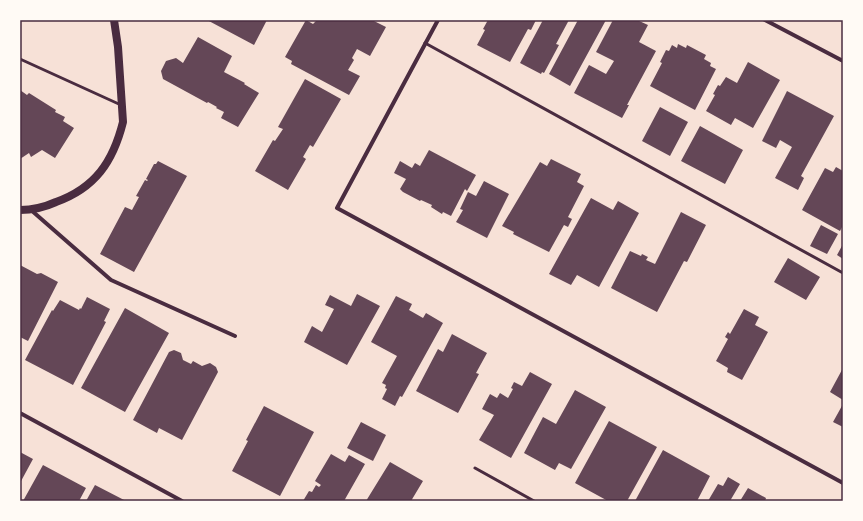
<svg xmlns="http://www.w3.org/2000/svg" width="863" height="521" font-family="Karla,sans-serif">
  <rect width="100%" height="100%" fill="#f7e1d7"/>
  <path fill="#644757" d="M207 20H267L254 45Z
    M306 20 313 24 317 20H372L386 27 370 56 357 49 352 58 354 60 348 70 360 76 349 95 291 64 292 61 285 57Z
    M488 20H536L531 30 528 29 510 62 477 45 485 30 483 29Z
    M543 20H569L556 44 559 45 544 73 542 72 541 74 520 63Z
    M578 20H606L570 86 549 74Z
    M613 20H637L648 25 639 42 656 51 627 105H629L622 118 574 93 589 65 606 74 614 61 596 52Z
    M198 37 232 56 224 72 245 83 244 84 259 93 238 127 221 118 224 112 216 108 217 107 208 102 207 103 163 79 161 71 166 61 176 58 183 63Z
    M678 44 686 48 687 45 706 55 704 59 711 63 710 66 716 69 695 110 650 86 662 63 660 62 666 50 669 51 672 45 677 48Z
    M748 62 780 80 753 128 735 118 731 125 706 111 715 95 713 94 718 85 720 86 726 77 737 83Z
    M305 79 341 99 313 147 310 145 303 157 306 159 288 190 255 171 273 140 275 141 283 129 278 127Z
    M20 90 27 95 29 93 56 110 55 112 65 117 63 121 74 128 55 158 42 150 31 157 29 153 20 159Z
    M787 91 834 116 801 176 804 178 798 190 775 178 792 147 780 140 776 148 762 141Z
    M660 107 688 122 670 156 642 141Z
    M700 126 743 150 725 184 681 161Z
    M429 150 476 175 467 191 465 189 451 216 443 212 442 214 431 207 432 205 421 200 420 201 403 192 400 189 406 179 394 173 400 161 412 168 415 163 420 166Z
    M551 159 581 174 577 182 584 186 568 217 572 219 568 227 564 225 549 252 513 234 514 232 502 226 540 162 547 166Z
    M158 161 187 176 134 272 100 254 125 207 132 210 139 197 136 196 145 180 147 181 148 180 146 179 154 164H156Z
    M836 167 843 171V225L840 231 802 210 825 168 833 172Z
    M484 181 509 194 487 238 456 222 463 210 460 209 468 192 476 196Z
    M591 198 613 210 618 201 639 213 599 287 577 275 571 285 549 274Z
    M681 212 706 225 687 262 684 261 657 312 611 288 630 251 641 256 642 254 648 257 646 260 655 264Z
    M821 225 838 234 827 254 810 246Z
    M843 244V259L837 255Z
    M788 258 820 277 806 300 774 282Z
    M20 265 37 274 41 273 58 282 28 341 20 337Z
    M357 294 380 306 347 365 304 342 312 326 322 332 334 309 325 305 330 295 351 306Z
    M396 296 412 304 409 310 423 318 426 313 443 323 402 397 400 396 395 406 382 399 387 389 385 388 386 385 382 383 397 356 371 342Z
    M87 297 110 309 104 321 106 322 73 385 25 360 52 310 53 311 60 300 79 310 80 308 81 309Z
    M125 308 169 333 125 412 81 388Z
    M744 309 759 317 755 325 768 332 742 380 727 372 728 368 716 361 728 339 725 337 728 332 730 334Z
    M452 334 487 353 476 373 479 374 458 413 416 391 438 349 443 352Z
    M174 350 181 353 183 360 191 364 193 361 202 366 210 363 216 367 218 372 182 440 159 428 157 433 133 420 169 352Z
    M843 368V400L830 392Z
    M530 372 552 384 511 458 479 440 494 415 482 409 490 394 497 398 500 393 508 398 513 389 511 388 514 382 522 386Z
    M575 390 606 407 571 469 559 463 555 470 524 453 543 417 556 424Z
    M843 404V427L833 422Z
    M264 406 314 432 280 496 232 471 248 441 246 440Z
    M609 421 657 447 627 501H608L575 483Z
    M361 422 386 435 373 461 347 448Z
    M663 450 710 476 697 501H635Z
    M20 452 33 459 20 483Z
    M331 454 345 462 349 455 365 464 344 501H303L309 491 312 492 316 485 319 487 321 485 315 481Z
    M390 462 423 481 411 501H366Z
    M43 465 86 488 79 501H23Z
    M728 477 740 484 730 501H708L718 484 723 486Z
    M95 485 126 501H86Z
    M748 488 766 498 765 501H740Z"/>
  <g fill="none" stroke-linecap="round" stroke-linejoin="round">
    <path stroke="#4a2c40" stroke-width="3" d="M425 43 843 273
      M20 59 121 105
      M475 468 534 501"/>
    <path stroke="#4a2c40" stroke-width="4" d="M438 20 337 208 843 483
      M765 20 843 61
      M31 210 111 280 235 336
      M20 413 182 501"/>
    <path stroke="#4a2c40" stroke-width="8" d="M20 210C33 210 45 207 56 202 95 188 113 162 123 122L118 47 114 20"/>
  </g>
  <rect width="863" height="521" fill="none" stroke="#fffaf5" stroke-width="42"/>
  <rect x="21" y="21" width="821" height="479" fill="none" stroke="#4a2c40" stroke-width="1.5"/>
</svg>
